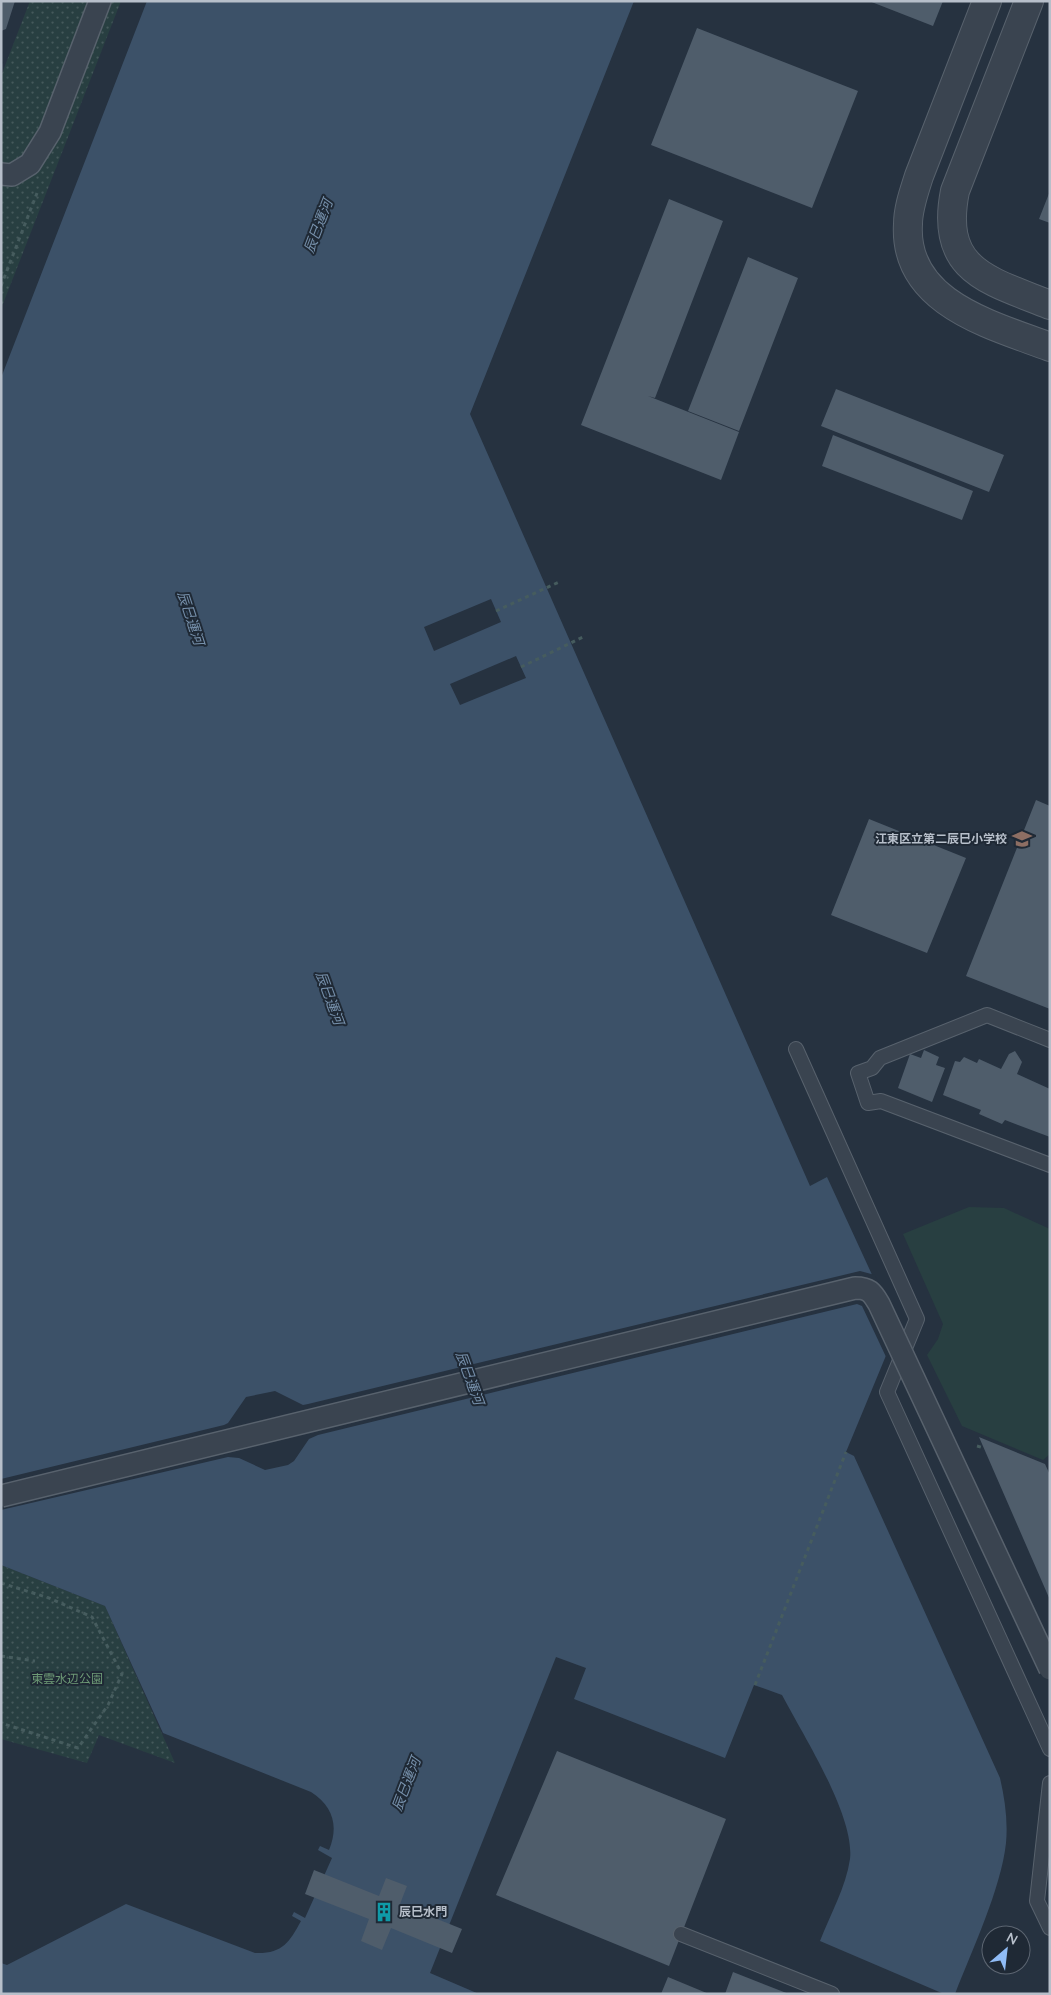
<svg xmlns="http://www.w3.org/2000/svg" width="1051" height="1995" font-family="Quicksand,'Noto Sans JP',sans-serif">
  <defs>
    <pattern id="park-dots" width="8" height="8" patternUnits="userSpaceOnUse" patternTransform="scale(1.25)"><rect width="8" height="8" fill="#283f41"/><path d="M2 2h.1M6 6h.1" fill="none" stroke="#45595b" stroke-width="1.8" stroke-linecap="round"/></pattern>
  </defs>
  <rect width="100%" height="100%" fill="#263240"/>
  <path fill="#283f41" d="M969 1207 1004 1208 1050 1229V1454L1043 1460 962 1426 927 1355 938 1339 943 1324 903 1234Z"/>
  <path fill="url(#park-dots)" d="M30 1H121L1 309V76Z
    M1 1565 105 1606 175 1763 99 1735 87 1763 1 1739Z"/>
  <path fill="#3c5168" d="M147 1H634L470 414 810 1186 827 1177 897 1329 846 1452 854 1456 1000 1778C1005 1800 1008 1821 1006 1843 1001 1889 972 1950 955 1994H944L820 1941C830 1915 846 1887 850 1859 855 1816 803 1735 782 1695L754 1685 725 1758 574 1699 586 1668 556 1657 430 1973 479 1994H1V1963L7 1965 126 1904 255 1953C282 1954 289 1943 301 1921L292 1916 294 1912 305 1918 332 1858 318 1850 320 1846 329 1850C339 1826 333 1806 311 1792L163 1733 105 1606 1 1565V378Z"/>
  <path fill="#263240" d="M491 599 501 622 434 651 424 627Z
    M516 656 526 678 460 705 450 684Z
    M860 1271 875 1275 899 1329 887 1359 862 1306 857 1304 318 1435 309 1439 294 1461 288 1465 265 1470 239 1458 228 1457 1 1510V1479L224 1425 228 1423 246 1397 275 1391 303 1405 308 1404Z"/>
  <path fill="#4f5d6b" d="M1 1H15L6 29 1 31Z
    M869 1H943L933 26Z
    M697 28 858 91 812 208 651 145Z
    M1050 191V223L1039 219Z
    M669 199 723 221 655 398 648 396 739 432 721 480 581 425Z
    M748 257 798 278 739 431 688 411Z
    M836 389 1004 455 989 492 821 426Z
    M833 435 973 491 962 520 822 466Z
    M1036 800 1050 806V1009L966 976Z
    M869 819 966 858 927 953 831 915Z
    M924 1050 939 1057 936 1065 945 1068 932 1102 898 1088 910 1054 921 1058Z
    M1015 1051 1022 1062 1017 1074 1050 1089V1137L1005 1120 1002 1124 979 1114 981 1110 943 1095 955 1061 960 1062 964 1057 977 1063 979 1059 1001 1069 1009 1054Z
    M979 1437 1045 1464 1050 1475V1600Z
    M557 1751 726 1819 669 1966 496 1895Z
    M314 1870 379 1896 386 1878 407 1886 400 1904 462 1929 452 1953 391 1928 382 1950 361 1941 369 1919 305 1894Z
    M733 1972 789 1994H725Z
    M668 1977 709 1994H661Z"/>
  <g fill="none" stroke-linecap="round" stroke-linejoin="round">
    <defs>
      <path id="service" d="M1050 1040 987 1015 880 1058 872 1068 858 1073 868 1103 881 1101 1050 1165
        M796 1049 917 1319 887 1392 1050 1749
        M1050 1783 1037 1901 1050 1928
        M681 1934 832 1994"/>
      <path id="pedestrian" d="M1 174 12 175 30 164 50 132 100 1"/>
      <path id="tertiary" d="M987 1 919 176C914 192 908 208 908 224 903 303 992 325 1050 347
        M1029 1 955 191C939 271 988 280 1050 305"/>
    </defs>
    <use href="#service" stroke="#58626d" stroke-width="16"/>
    <use href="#pedestrian" stroke="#58626d" stroke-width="24"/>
    <use href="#tertiary" stroke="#58626d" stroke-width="30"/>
    <path stroke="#465c5e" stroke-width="3" stroke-dasharray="4 4" stroke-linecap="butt" d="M1 286 37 193
      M1 1583 49 1598 92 1617 122 1674 108 1705 78 1748 1 1723
      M1 1656 35 1661
      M755 1685 846 1452"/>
    <use href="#service" stroke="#3a4450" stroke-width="14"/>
    <use href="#pedestrian" stroke="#3a4450" stroke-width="21"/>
    <use href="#tertiary" stroke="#3a4450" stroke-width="28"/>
    <defs>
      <path id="pedestrian-bridge" d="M1 1496 855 1288C869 1288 872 1292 879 1304L1050 1669"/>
    </defs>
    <use href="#pedestrian-bridge" stroke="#58626d" stroke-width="24" stroke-linecap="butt"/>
    <path stroke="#465c5e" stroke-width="3" stroke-dasharray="4 4" stroke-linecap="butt" d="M496 611 559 582
      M521 667 585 636
      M977 1446 984 1448"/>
    <use href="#pedestrian-bridge" stroke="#3a4450" stroke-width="21"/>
  </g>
  <defs>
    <symbol id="school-bare" viewBox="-9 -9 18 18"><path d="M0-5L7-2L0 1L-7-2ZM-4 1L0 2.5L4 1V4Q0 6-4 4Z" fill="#8d6e63" stroke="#1f2935" stroke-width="2.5" paint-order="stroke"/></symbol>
    <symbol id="building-bare" viewBox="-9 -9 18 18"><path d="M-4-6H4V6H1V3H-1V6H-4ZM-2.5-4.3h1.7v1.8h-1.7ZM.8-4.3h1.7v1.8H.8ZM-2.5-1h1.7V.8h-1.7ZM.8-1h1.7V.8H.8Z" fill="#0f9aa8" stroke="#1f2935" stroke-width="2.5" paint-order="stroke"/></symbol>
  </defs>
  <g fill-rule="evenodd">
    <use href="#school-bare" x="1008" y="825" width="28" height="28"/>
    <use href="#building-bare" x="370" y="1898" width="28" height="28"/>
  </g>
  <g text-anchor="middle" stroke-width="4" stroke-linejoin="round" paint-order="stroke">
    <g font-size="12" font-weight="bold" fill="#b7bfca" stroke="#1f2935" text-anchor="end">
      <text x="1007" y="843">江東区立第二辰巳小学校</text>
      <text x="399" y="1916" text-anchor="start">辰巳水門</text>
    </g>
    <g font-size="12" fill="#6e9b76" stroke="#1f2935">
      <text x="67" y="1683">東雲水辺公園</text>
    </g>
    <g font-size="14" font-style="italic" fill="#7791ac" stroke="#1f2935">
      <text transform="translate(318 226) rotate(-69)" y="5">辰巳運河</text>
      <text transform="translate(191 618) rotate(72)" y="5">辰巳運河</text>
      <text transform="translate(330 998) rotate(70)" y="5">辰巳運河</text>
      <text transform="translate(470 1378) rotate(70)" y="5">辰巳運河</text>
      <text transform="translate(406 1784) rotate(-69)" y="5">辰巳運河</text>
    </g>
  </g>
  <rect width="1051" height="1995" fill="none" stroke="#b7bfca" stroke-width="5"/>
  <g transform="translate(1006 1950) rotate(28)"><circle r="24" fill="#1f2935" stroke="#5c6571"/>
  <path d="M0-4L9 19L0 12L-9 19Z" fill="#90bcf6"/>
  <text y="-8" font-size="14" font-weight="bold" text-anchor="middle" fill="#b7bfca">N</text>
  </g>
</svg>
